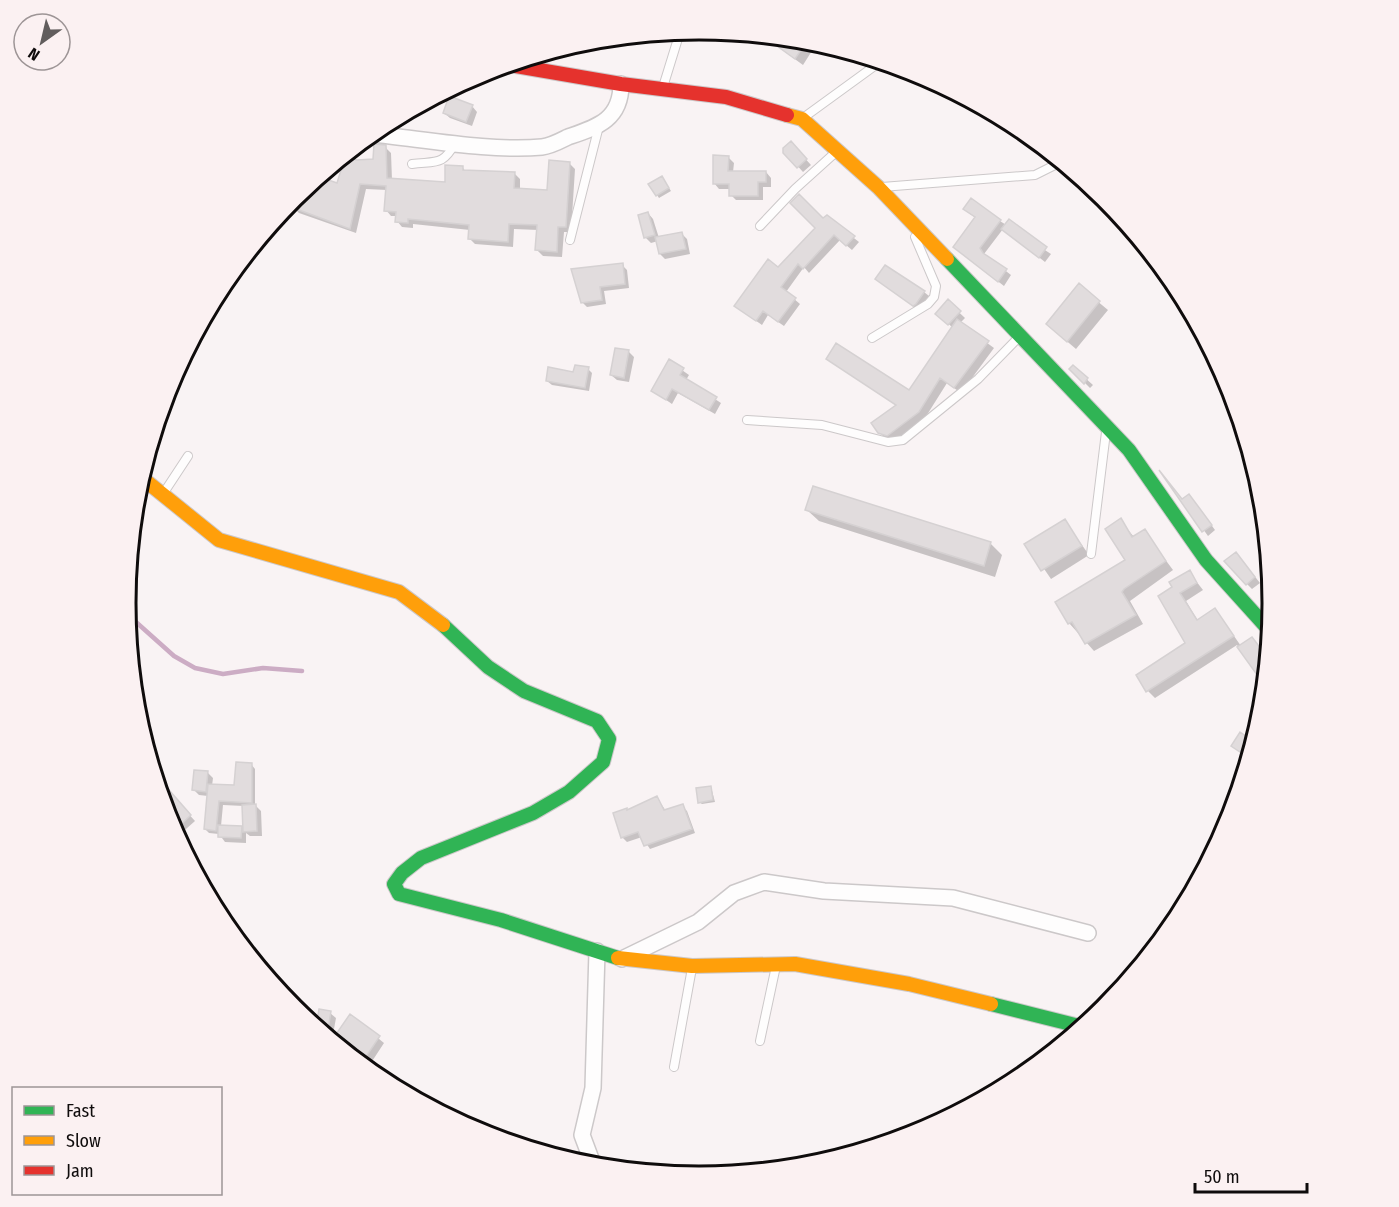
<svg xmlns="http://www.w3.org/2000/svg" width="1399" height="1207" font-family="'Fira Sans Condensed',sans-serif">
  <rect width="100%" height="100%" fill="#f9f3f4"/>
  <path fill="#0003" fill-rule="evenodd" d="M763 36 812 41 817 43 803 65Z
    M427 102 423 109 418 107Z
    M472 106 477 112 472 126 450 118 444 113Z
    M791 143 811 165 803 172 785 152Z
    M385 147 391 153 392 180 446 183 463 168 466 172 514 173 520 179V190L548 191 569 163 575 169 571 232H564L562 257 543 256 537 250 538 230 514 229 513 247 475 244 470 239V230L413 224V228L402 227 397 221V216H391L386 210 387 190 366 189 356 233 299 213 293 207 294 204 291 202 294 198 319 178 338 184 356 162 375 161Z
    M728 157 734 163 733 172H766L771 178V187H763V200H736L731 195V189H719L714 183Z
    M664 180 671 191 659 198 657 195Z
    M648 213 653 219 659 238 682 234 687 239 690 254 665 259 660 254 658 241 651 243 645 237Z
    M970 214 1000 221 1051 254 1045 262 1003 229 984 254 1011 275 1004 286 960 252 976 218Z
    M827 217 859 242 852 250 840 240 809 273 804 267 786 292 800 304 784 326 768 315 762 325 742 311Z
    M622 265 627 270 629 288 604 291 606 304 587 307 582 302Z
    M877 279 924 292 929 296 918 310Z
    M1079 286 1108 310 1076 349 1056 332Z
    M948 302 965 318 960 323 994 348 961 393 947 383 925 418 894 441 886 439 879 432 897 406 828 359 909 392 953 328 938 314Z
    M616 349 629 352 634 357 629 382 617 380 611 375Z
    M669 361 689 375 686 380 721 403 715 414 678 393 672 404 653 391Z
    M1073 367 1093 385 1090 388 1071 369Z
    M588 369 592 373 589 391 552 385 547 381Z
    M1183 501H1194L1215 530 1208 536Z
    M807 510 990 543 1002 555 995 577 819 521Z
    M1120 520 1134 537 1144 531 1173 570 1130 601 1143 624 1094 651 1069 623 1127 561Z
    M1065 521 1089 555 1051 579 1027 544Z
    M1241 559 1260 583 1252 589 1247 584Z
    M1189 572 1203 590 1186 601 1198 621 1215 609 1241 646 1252 639 1268 658 1263 682 1237 645 1155 698 1148 691 1187 644 1174 588Z
    M1255 738 1252 748 1249 745 1243 753 1235 748 1249 740 1252 742Z
    M251 764 255 769V805L261 811 262 836H250L246 833V843L225 842 219 834 209 833 205 829 208 796 199 795 194 790 208 773 213 778 212 786 236 787ZM223 805 244 806 245 831 241 827 221 826Z
    M711 787 715 802 702 804 699 802Z
    M166 789 195 821 177 837 161 794Z
    M657 798 666 811 682 806 687 811 695 833 650 849 642 837 627 842 622 837 628 812Z
    M320 1011 330 1013 336 1018 332 1040 317 1028Z
    M351 1016 384 1043 367 1069 333 1041Z"/>
  <g fill="none" stroke-linecap="round" stroke-linejoin="round">
    <path stroke="#ccacc4" stroke-width="4.5" d="M127 614 174 656 195 668 223 674 263 668 302 671"/>
  </g>
  <path fill="#e1dcdd" stroke="#d5d1d2" stroke-width="1.5" d="M763 36 786 39 807 41 795 59Z
    M449 96 473 105 466 122 443 113Z
    M791 141 807 159 797 168 783 153V148Z
    M374 144 386 145 387 178 445 182V165L463 166V170L515 172 514 188 547 190 549 160 570 162 566 227H558L557 252 535 250 537 225 509 224 508 242 468 239 469 225 408 219V223L395 222 396 212 384 211 386 186 360 184 350 229 291 207 295 197 320 177 337 183 345 157 357 160 373 159Z
    M713 155 729 156 728 171H766V182H758V196H729V184H713Z
    M662 176 669 188 656 196 648 184Z
    M799 194 823 218 827 215 855 236 846 246 834 235 803 269 798 264 781 287 796 298 778 322 763 311 756 321 734 306 768 259 778 267 815 228 790 203Z
    M971 198 1001 220 980 248 983 253 1007 269 998 282 953 247 975 217 963 209Z
    M648 212 655 235 644 238 638 215Z
    M1009 219 1047 247 1039 258 1001 229Z
    M682 232 686 249 659 254 655 237Z
    M623 263 625 284 600 287 602 300 581 303 571 269Z
    M885 265 925 291 916 304 913 306 875 279Z
    M1079 283 1100 301 1067 342 1046 324Z
    M948 299 961 311 948 325 935 314Z
    M957 319 989 341 954 388 940 378 919 412 887 436 878 433 871 423 896 405 826 359 836 343 909 390Z
    M615 348 629 350 624 378 610 375Z
    M669 359 684 368 680 375 717 397 709 410 672 389 666 400 651 391Z
    M575 365 589 367 585 388 546 381 548 367 573 372Z
    M1073 365 1088 378 1084 384 1069 369Z
    M1159 470 1182 499 1189 494 1212 525 1202 532Z
    M813 486 991 542 984 566 805 510Z
    M1121 518 1132 537 1145 529 1166 561 1124 589 1122 592 1136 615 1085 644 1072 622 1068 624 1055 602 1125 560 1105 529Z
    M1065 519 1082 546 1041 571 1024 544Z
    M1236 552 1255 577 1246 585 1224 561Z
    M1190 570 1197 583 1180 593 1197 620 1215 608 1234 636 1146 692 1136 675 1185 643 1158 596 1172 587 1169 582Z
    M1252 637 1268 658 1265 686 1237 647Z
    M1240 732 1250 739 1240 752 1231 746Z
    M236 762 252 763V803L219 801 216 831 204 829 208 784 234 785Z
    M194 770 208 771 206 792 192 790Z
    M155 774 191 815 174 831 170 823Z
    M711 786 713 800 698 803 696 788Z
    M657 796 664 810 683 804 692 829 644 846 638 832 621 838 613 813 627 808V810Z
    M256 804 257 831 243 832 242 805Z
    M218 825 242 826 241 838 218 837Z
    M319 1009 331 1011 327 1036 316 1027Z
    M350 1014 380 1036 361 1064 332 1040Z"/>
  <g fill="none" stroke-linecap="round" stroke-linejoin="round">
    <defs>
      <path id="lane" d="M663 87 680 32
        M803 118 880 62
        M412 164C436 161 443 166 455 143
        M882 187 1035 175 1061 162
        M760 226 795 189 836 152
        M570 240 599 126
        M872 338 928 304 934 297 936 286 915 237
        M747 420 822 425 888 442 903 440 978 379 1019 337
        M163 494 188 456
        M1091 554 1106 432
        M760 1041 776 966
        M674 1067 692 968"/>
      <path id="street" d="M372 134C423 139 493 152 542 147 551 146 560 141 568 137 597 127 621 120 621 84
        M622 959 698 922 734 893 764 882 824 891 953 898 1088 933
        M594 1167 582 1135 593 1088 597 951"/>
      <path id="fast" d="M947 259 1129 450 1206 560 1270 631
        M443 625 488 667 524 691 597 721 609 739 603 762 569 792 533 813 421 858 402 873 394 884 399 894 501 920 618 958
        M991 1004 1083 1027"/>
      <path id="slow" d="M787 115 802 119 878 187 947 259
        M141 477 219 540 399 592 443 625
        M618 958 692 966 795 964 909 984 991 1004"/>
      <path id="jam" d="M510 65 621 84 726 97 787 115"/>
    </defs>
    <use href="#lane" stroke="#ccc8c9" stroke-width="10"/>
    <use href="#street" stroke="#ccc8c9" stroke-width="18"/>
    <use href="#fast" stroke="#ccc8c9" stroke-width="16"/>
    <use href="#slow" stroke="#ccc8c9" stroke-width="16"/>
    <use href="#jam" stroke="#ccc8c9" stroke-width="16"/>
    <use href="#lane" stroke="#fefdfd" stroke-width="8"/>
    <use href="#street" stroke="#fefdfd" stroke-width="15"/>
    <use href="#fast" stroke="#30b455" stroke-width="14"/>
    <use href="#slow" stroke="#ff9f0a" stroke-width="14"/>
    <use href="#jam" stroke="#e5322d" stroke-width="14"/>
  </g>
  <path d="M0 0H1399V1207H0ZM136 603a563 563 0 1 1 1126 0a563 563 0 1 1-1126 0Z" fill="#fbf1f2" fill-rule="evenodd"/>
  <path fill="none" stroke="#0f0c0c" stroke-width="3" d="M136 603a563 563 0 1 1 1126 0a563 563 0 1 1-1126 0Z"/>
  <rect x="12" y="1087" width="210" height="108" fill="#fbf1f2" stroke="#9d9596" stroke-width="1.5"/>
  <rect x="24" y="1106" width="30" height="9" fill="#30b455" stroke="#9d9596" stroke-width="1.5"/>
  <text x="66" y="1117" font-size="18" fill="#0f0c0c">Fast</text>
  <rect x="24" y="1136" width="30" height="9" fill="#ff9f0a" stroke="#9d9596" stroke-width="1.5"/>
  <text x="66" y="1147" font-size="18" fill="#0f0c0c">Slow</text>
  <rect x="24" y="1166" width="30" height="9" fill="#e5322d" stroke="#9d9596" stroke-width="1.5"/>
  <text x="66" y="1177" font-size="18" fill="#0f0c0c">Jam</text>
  <g transform="translate(42 42) rotate(214)"><circle r="28" fill="#fbf1f2" stroke="#9d9596" stroke-width="1.5"/>
  <path d="M0-4.5L10 22L0 15L-10 22Z" fill="#615d5d"/>
  <text y="-9" font-size="16" font-weight="bold" text-anchor="middle" fill="#0f0c0c">N</text>
  </g>
  <path d="M1195 1183v9h112v-9" fill="none" stroke="#0f0c0c" stroke-width="3"/>
  <text x="1204" y="1183" font-size="18" fill="#0f0c0c" stroke="#fbf1f2" stroke-width="4.5" paint-order="stroke">50 m</text>
</svg>
